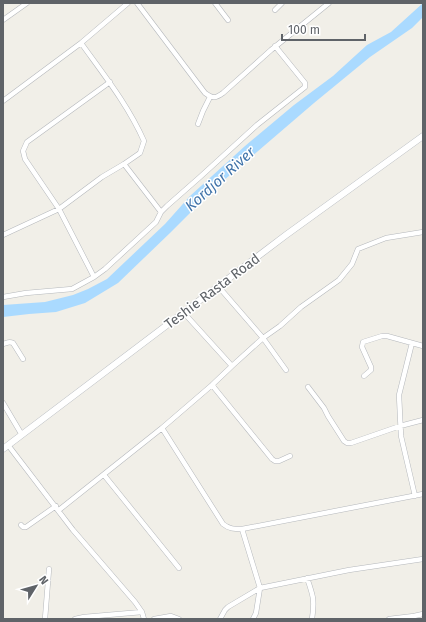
<svg xmlns="http://www.w3.org/2000/svg" width="426" height="622" font-family="'Fira Sans',sans-serif">
  <rect width="100%" height="100%" fill="#f1efe8"/>
  <path fill="#aadaff" d="M423 3V17L412 28 370 57 314 103 216 187 170 233 118 283 85 303 56 312 29 314 3 317V305L45 302 73 295 88 289 107 279 165 224 190 196 245 146 294 105 333 76 367 45 391 32Z"/>
  <g fill="none" stroke-linecap="round" stroke-linejoin="round">
    <defs>
      <path id="minor" d="M137 3 205 93C213 99 216 98 223 93L271 50 329 3
        M215 3 228 20
        M275 10 282 3
        M3 20 27 3
        M3 101 81 43 128 3
        M198 124 203 111 210 97
        M124 164 161 212
        M3 235 59 209 102 177 124 164 140 153 144 141C128 105 104 75 81 43
        M94 277 59 209 25 159 23 151 27 142 110 82
        M218 286 263 338 286 370
        M3 297 26 293 72 289 94 277 105 269 156 222 161 212 167 206 200 177 257 125 305 87V83L275 46
        M184 313 232 366
        M412 343 399 395 401 436 415 496
        M3 344C7 343 9 341 13 343L23 359
        M364 376 371 370V367L362 347 363 342 382 336H387L423 346
        M212 385 272 459 275 461H279L290 456
        M308 387 324 408 328 416 344 441 347 443H351L400 426 423 420
        M3 403 22 435
        M162 428 223 524C229 529 234 529 242 529L423 494
        M8 445 73 530 135 602 142 612 144 619
        M104 475 179 568
        M59 510 162 428 212 385 232 366 263 338 280 326 301 307 339 280 352 264 358 249 386 238 423 232
        M21 525 23 527H26L56 506
        M242 529 260 588 256 613 253 619
        M307 578C313 595 315 600 312 619
        M84 617 142 612
        M45 619 49 569
        M75 619 84 617V619
        M154 619 171 616 179 619
        M220 619 225 610 228 607 260 588 349 570 423 559
        M389 619 414 616 423 614"/>
      <path id="secondary" d="M3 449 286 235 423 136"/>
    </defs>
    <use href="#minor" stroke="#b5b8bc" stroke-width="5.5"/>
    <use href="#secondary" stroke="#b6babf" stroke-width="7"/>
    <use href="#minor" stroke="#fff" stroke-width="4.5"/>
    <use href="#secondary" stroke="#fff" stroke-width="6"/>
  </g>
  <g text-anchor="middle" stroke-width="3" stroke-linejoin="round" paint-order="stroke">
    <g font-size="14" fill="#5f6368" stroke="#fff">
      <text transform="translate(212 291) rotate(-37)" y="5">Teshie Rasta Road</text>
    </g>
    <g font-size="15" font-style="italic" fill="#4174aa" stroke="#fff">
      <text transform="translate(220 179) rotate(-42)" y="5">Kordjor River</text>
    </g>
  </g>
  <rect width="426" height="622" fill="none" stroke="#5f6368" stroke-width="8"/>
  <g transform="translate(36 586) rotate(53)" stroke="#ffffff" stroke-width="3" paint-order="stroke">
  <path d="M0-3L7 15L0 10L-7 15Z" fill="#5f6368"/>
  <text y="-6" font-size="11" font-weight="bold" text-anchor="middle" fill="#5f6368">N</text>
  </g>
  <path d="M282 34v6h83v-6" fill="none" stroke="#5f6368" stroke-width="2"/>
  <text x="288" y="34" font-size="12" fill="#5f6368" stroke="#ffffff" stroke-width="3" paint-order="stroke">100 m</text>
</svg>
